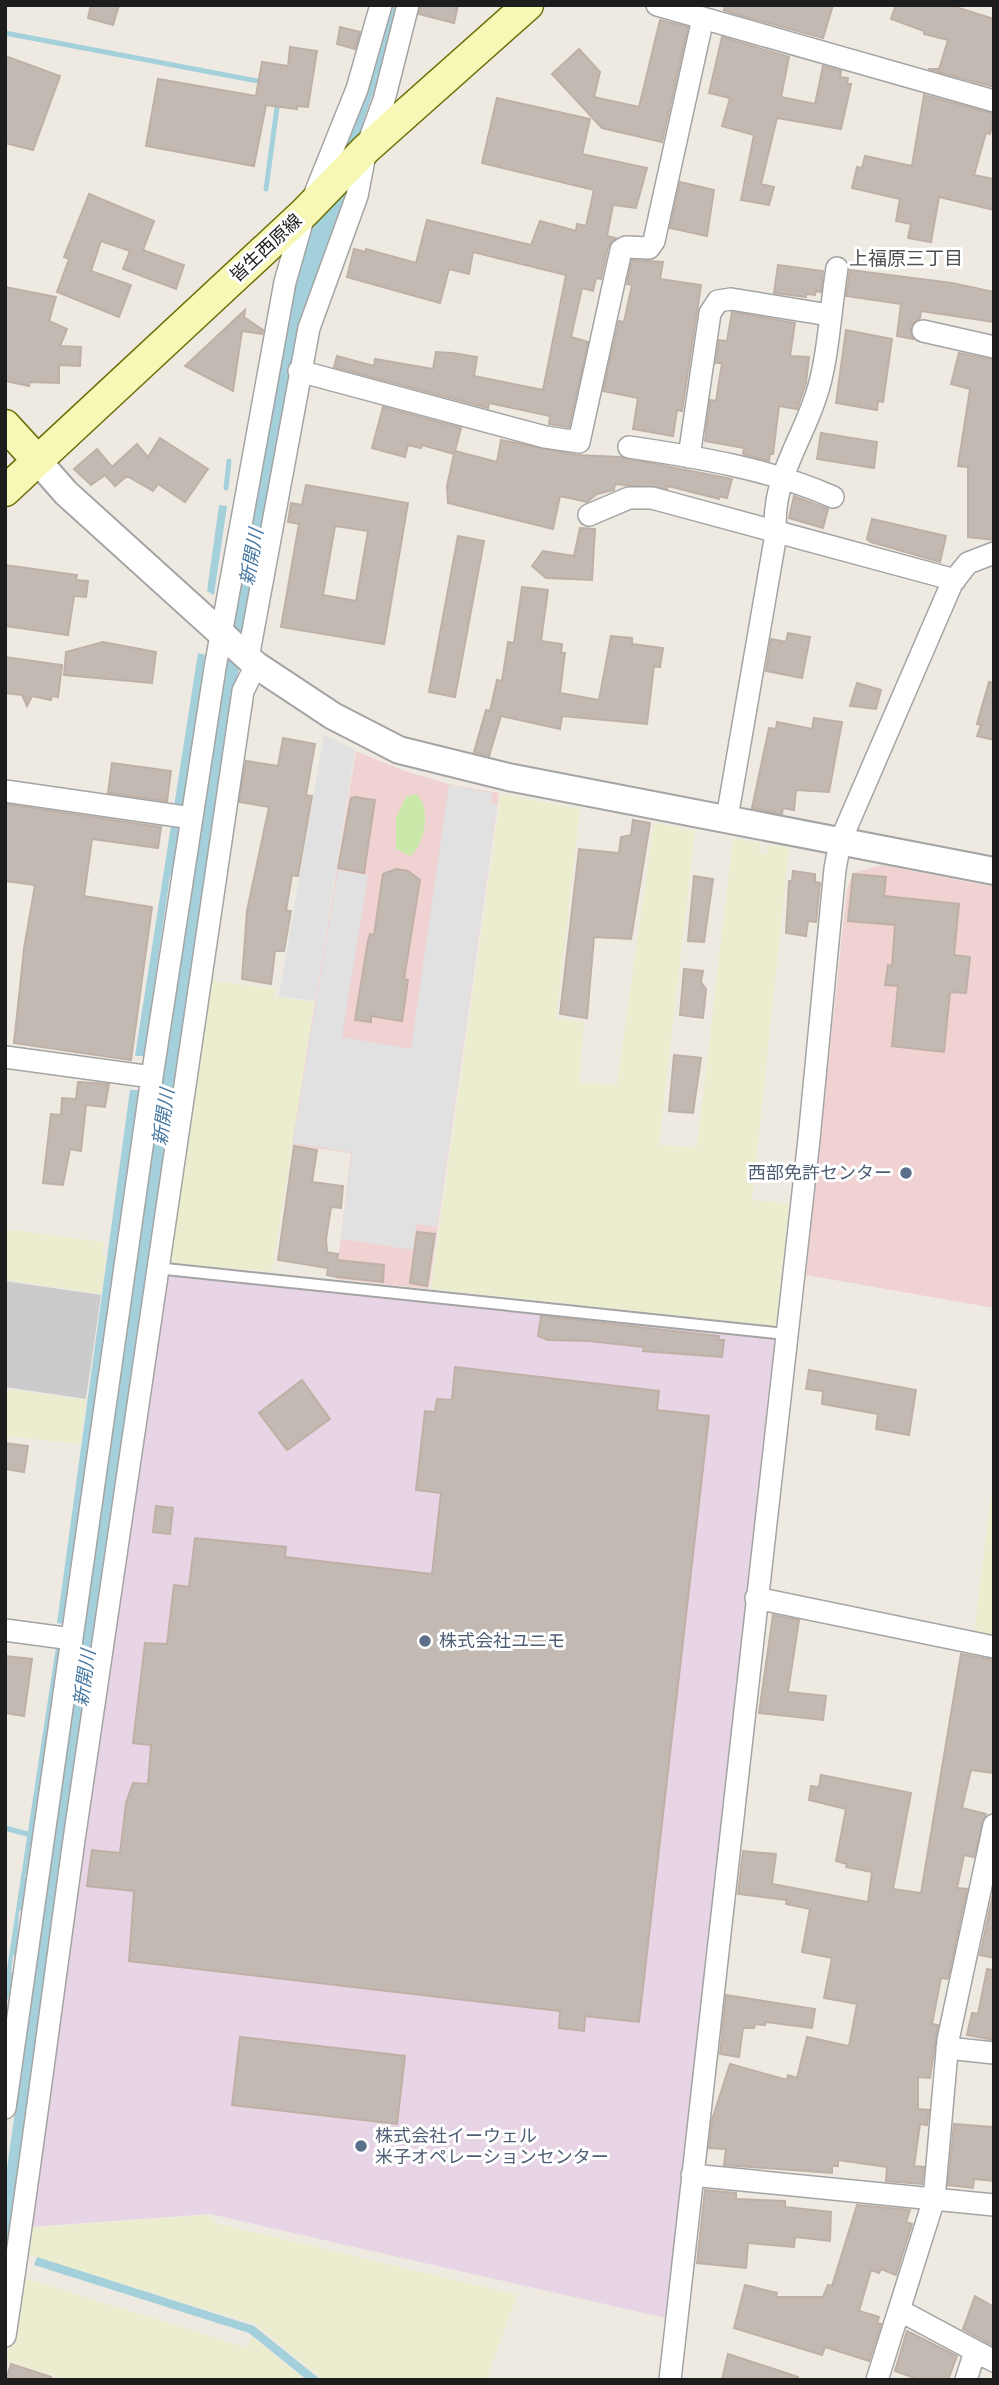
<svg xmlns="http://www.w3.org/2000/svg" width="999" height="2385" font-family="'IBM Plex Sans','Noto Sans JP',sans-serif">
  <rect width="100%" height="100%" fill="#eeeae2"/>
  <path fill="#efd2d1" d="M356 751 402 770 452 785 499 793 429 1289 336 1279 351 1153 292 1145Z
    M882 865 994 887V1308L806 1275 847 889 853 873Z"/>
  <path fill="#e7d4e4" d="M171 1274 775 1338 666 2318 210 2214 28 2227 163 1279Z"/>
  <path fill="#cbcbcb" d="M5 1281 101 1295 86 1399 5 1387Z"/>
  <path fill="#ebedce" d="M501 794 580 809 556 1018 584 1022 579 1083 617 1085 654 823 695 831 659 1145 697 1148 733 838 760 843 759 854H767L768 845 789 848 752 1200 789 1204 776 1326 431 1289Z
    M207 980 275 989 274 997 314 1002 272 1272 172 1263 168 1234Z
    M5 1229 104 1242 102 1255 106 1256 101 1294 5 1279Z
    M5 1389 86 1400 80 1444 5 1436Z
    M994 1472V1638L974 1634Z
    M209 2215 215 2223 517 2295 486 2380H324L255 2324 25 2254 28 2228Z
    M24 2278 248 2348 252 2337 305 2380H69L7 2361 20 2283Z"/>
  <path fill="#cae8a9" d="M416 794C432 807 425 845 410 856L396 849V818L406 797Z"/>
  <path fill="#e1e1e1" d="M324 735 355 750 315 1001 279 996Z
    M449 785 492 793 491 803 497 804 437 1227 416 1224 413 1250 341 1239 352 1152 293 1143 338 870 368 875 342 1037 411 1049Z"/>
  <path fill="#a3d0db" d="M388 5H398L386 57 364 119 337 224 297 341 238 673 5 2290V2182L140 1235 240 561 274 372 300 259Z
    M219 505 227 506 214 595 207 591Z
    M198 653 205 655 173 873 170 876 144 1056H135Z
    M130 1090H139L64 1624 57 1623Z
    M56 1647 60 1650 31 1859 25 1877 28 1880 23 1910 19 1911 17 1954 13 1956 11 1972 15 1974 5 2008V1982Z
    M37 2257 254 2326 321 2380H307L249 2333 34 2265Z"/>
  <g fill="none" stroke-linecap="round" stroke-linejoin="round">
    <path stroke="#a3d0db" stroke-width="5" d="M5 33 263 82
      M266 189 278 100
      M226 488 229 461
      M5 1828 31 1835"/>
  </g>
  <path fill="#c2b9b2" stroke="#bfb0a5" stroke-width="2" fill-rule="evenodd" d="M91 5H119L113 25 88 18Z
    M421 5H458L454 23 419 14Z
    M725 5H833L823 38 732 13 724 10Z
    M896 5H949L994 19V87L928 69H939L948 40 924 34V31L891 19Z
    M660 20 688 27 662 142 602 128 552 74 579 49 600 72 594 97 639 107Z
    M340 27 360 32 355 49 337 44Z
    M722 37 789 57 781 97 815 104 823 66 841 71 840 77 848 78 847 84H851L841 129 777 118 761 184 774 187 769 205 741 200 754 135 722 126 730 98 709 93Z
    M290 47 317 51 308 107 297 106V109L266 105 254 166 146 146 158 79 256 96 262 62 288 66Z
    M5 56 60 76 33 150 5 143Z
    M924 95 994 114 990 134 986 133 974 175 994 179V210L939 197 931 242 908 238 911 224 896 221 900 199 852 188 857 167 862 168 865 156 912 166Z
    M497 98 590 119 582 154 647 168 636 208 613 205 607 236 616 238 608 247 601 279 596 278 593 291 582 288 571 337 588 342 569 427 549 424 550 416 489 403 488 408 334 367 337 356 374 366 375 359 433 369 436 352 453 353 477 357 474 376 543 390 566 275 473 252 469 274 449 269 440 303 347 277 354 249 366 252V249L416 263 427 220 531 245 540 221 576 231 577 224 586 226 594 190 482 163Z
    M680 182 714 190 707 236 670 228Z
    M89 194 154 221 143 250 184 265 176 289 123 269 130 251 101 241 91 271 131 285 119 317 57 292 69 259 64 257Z
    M632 260 663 262 660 279 701 285 682 411 677 410 673 436 633 429 638 398 603 391 619 321 624 322 632 285 627 284Z
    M778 265 823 271 821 292 816 291 815 295 806 294V297L774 293Z
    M850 270 952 283 994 292V322L921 311 920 318 910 327 913 339 897 336 901 304 846 296Z
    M5 287 56 297 49 321 67 329 60 346 81 347 80 366 59 365V383L30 382 29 386 5 381Z
    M245 310 244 317 263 330 262 334 242 331 233 391 185 366Z
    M732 312 795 323 790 356 809 357 806 383 797 409 779 406 773 454H770L769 461 743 454 744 448 705 441 710 400 716 401 722 363H716L719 340 727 341Z
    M846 330 892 339 883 402 878 401 877 410 836 403Z
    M959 353 994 360V540L968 537V467L958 466 970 389 951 384Z
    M383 407 461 428 455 451 497 462 501 440 577 455 620 457 732 479 727 498 719 496V499L668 486 667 489 615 484 614 490 597 494 587 502 560 496 553 529 448 503 447 486 454 454 422 445 421 448 408 445 405 457 372 448Z
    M821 433 877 442 874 468 817 459Z
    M160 438 208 469 185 502 158 484 153 491 127 476 115 486 105 475 91 485 74 469 97 449 112 467 137 444 148 457Z
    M306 485 408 503 384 644 281 627 299 524 288 522 291 503 302 505ZM335 526 368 531 356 601 323 595Z
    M794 496 828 509 823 528 789 518Z
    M872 519 946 536 940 562 871 542 867 539Z
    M580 528 595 529 592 580 546 578 532 566 543 551 574 556Z
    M458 536 484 541 455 697 429 692Z
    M5 565 77 575 76 580 88 581 86 597 74 596 68 635 5 626Z
    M522 587 548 590 541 641 562 644 561 653H565L560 693 599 700 611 636 632 638V644L663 648 660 667 654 666 647 724 562 716 560 729 501 716 489 756 474 752 486 710 490 711 497 680 502 681 508 642 514 643Z
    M788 633 810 637 802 678 766 671 771 639 786 642Z
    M103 642 156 652 152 683 64 675 66 652Z
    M5 657 62 665 58 697 52 696 51 700 32 696 27 706 22 695 5 693Z
    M989 682 994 683V740L977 736 981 725 977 724Z
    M857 683 881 690 876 709 850 706Z
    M814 718 842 722 829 792 796 790 794 810 783 808 782 814 752 808 769 728 776 729 777 722 812 729Z
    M283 738 315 744 306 795 312 796 298 876 292 875 286 911H291L284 951H275L271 984 242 979 247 911 269 807 239 802 246 761 278 766Z
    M112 763 171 771 167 801 108 793Z
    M355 797 375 800 364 873 338 868 351 798Z
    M5 804 161 827 158 848 92 839 84 896 152 907 131 1060 14 1043 24 949 35 885 5 881Z
    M633 820 650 823 631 939 594 937 587 1018 560 1014 579 849 619 853 621 837 631 835Z
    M396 869 408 871 420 880 404 979 408 980 402 1021 371 1016V1022L355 1020 368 941 370 934 374 935 383 874Z
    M793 871 815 874V882L820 883 816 922 808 921 806 936 786 933 789 881H792Z
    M853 874 886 877 884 896 959 904 954 955 970 957 966 993 950 992 944 1052 892 1046 898 986 885 985 888 965 892 966 895 925 848 921Z
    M694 876 713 879 704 942 688 941Z
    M684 969 703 971 701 982 706 989 703 1018 680 1015Z
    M674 1055 701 1058 693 1113 669 1111Z
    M78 1082 109 1084 105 1107 86 1105 81 1151 70 1149 63 1185 43 1183 51 1114 61 1115 62 1098 76 1099Z
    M294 1146 317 1150 312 1182 343 1186 341 1208 331 1207 326 1239 327 1252 338 1254 337 1260 384 1265 383 1282 337 1277 327 1275 328 1268 278 1260Z
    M417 1232 435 1234 427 1286 410 1283Z
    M541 1316 719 1336 718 1340H724L722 1357 643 1351 644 1347 589 1341 548 1340 538 1336Z
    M455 1367 659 1391 657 1410 709 1416 639 2022 585 2016 584 2031 559 2028 560 2011 129 1961 134 1891 87 1886 92 1850 120 1853 126 1803 133 1783 148 1784 151 1745 133 1743 145 1643 167 1644 174 1585 189 1587 195 1538 286 1547 285 1557 432 1574 441 1493 416 1490 425 1411 435 1412 437 1399 452 1400Z
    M809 1370 916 1390 909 1435 876 1429 878 1414 822 1404 823 1391 806 1389Z
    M302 1380 330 1419 287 1450 259 1413Z
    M5 1443 28 1446 24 1472 5 1469Z
    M156 1506 173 1508 170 1534 153 1532Z
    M773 1615 799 1620 788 1692 826 1696 823 1720 759 1713Z
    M961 1654 994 1660V1773L971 1770 962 1808 986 1814 974 1857 964 1855 957 1888 967 1889 948 1979 941 1978 932 2024 938 2025 930 2078 918 2077V2109L929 2110 927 2125 920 2124 914 2166 924 2167 922 2184 886 2181 887 2167 838 2160V2166H832V2173L724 2165 726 2149 709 2148 712 2120 730 2064 787 2080 788 2075 797 2078 807 2037 849 2046 857 2004 824 1998 832 1958 802 1952 810 1909 786 1904 787 1900 738 1894 743 1851 776 1854 772 1884 868 1902 872 1872 846 1867 847 1864 836 1861 846 1809 809 1800 811 1786 819 1787 821 1775 911 1793 893 1889 921 1893Z
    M5 1656 32 1659 24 1716 5 1713Z
    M993 1894H994V1958L980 1955Z
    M987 1969 994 1970V2040L967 2035 972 2013 978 2014Z
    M726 1995 815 2009 812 2028 766 2022 765 2025 755 2024 754 2028H743L739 2057 720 2054Z
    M240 2037 405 2056 397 2124 232 2105Z
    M954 2124 993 2127 994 2181 974 2179 973 2188 948 2185Z
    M705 2190 736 2193V2199L785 2201V2207L831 2212 830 2241 795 2237 794 2247 748 2243 746 2268 697 2263Z
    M857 2205 910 2210 906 2222 912 2224 896 2275 881 2269 879 2273 871 2270 859 2311 879 2317 877 2323 881 2324 869 2361 825 2347 822 2355 734 2328 745 2285 777 2293 776 2297H823L828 2285 832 2286Z
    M975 2296 994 2307V2346L963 2329Z
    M907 2331 957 2356 948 2380H920L895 2371Z
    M728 2354 798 2377 797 2380H722Z
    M11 2364 51 2377V2380H6Z"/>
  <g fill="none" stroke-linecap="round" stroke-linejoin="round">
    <defs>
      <path id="service" d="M156 1268 786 1334"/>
      <path id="minor" d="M657 5 994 101
        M314 196 357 89 381 5
        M923 331 994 347
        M299 371 545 437 579 442 621 250 626 247 649 248 654 241 703 18
        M629 447C697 457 770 469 833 497
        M689 457 710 313 718 301 731 299 829 315
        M589 515 629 498H652L955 580
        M248 658 309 328 357 196 366 149 384 100 408 5
        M5 791 192 818
        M727 818 776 534C770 482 801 443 816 396 828 363 831 304 837 268
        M5 1057 152 1077
        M756 1598 994 1647
        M5 1630 72 1639
        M947 2048 994 2053
        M5 2108 152 1077 215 668 285 282 305 212
        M692 2175 994 2205
        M899 2310 994 2361
        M5 2336C30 2171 51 2005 74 1840 129 1457 185 1074 243 691L256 665
        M670 2380 809 1139 835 869 840 842 952 583 968 563 994 553
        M877 2380 934 2199 948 2040 994 1825
        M966 2380 975 2351"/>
      <path id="tertiary" d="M37 460 66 493 256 665 333 716 399 750 508 777 994 871"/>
      <path id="secondary" d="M5 425 37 460
        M5 491 305 212 366 149 528 5"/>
    </defs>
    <use href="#service" stroke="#a4a4a4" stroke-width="14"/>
    <use href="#minor" stroke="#a4a4a4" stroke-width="24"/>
    <use href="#tertiary" stroke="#a4a4a4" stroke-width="30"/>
    <use href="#secondary" stroke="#697106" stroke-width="33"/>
    <use href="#service" stroke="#fff" stroke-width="10"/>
    <use href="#minor" stroke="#fff" stroke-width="21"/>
    <use href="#tertiary" stroke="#fff" stroke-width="26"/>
    <use href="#secondary" stroke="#f7f8b6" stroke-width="30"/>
  </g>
  <g fill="#5c6f8a" stroke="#fff" stroke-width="2.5">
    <circle cx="906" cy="1173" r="7"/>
    <circle cx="425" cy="1641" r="7"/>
    <circle cx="361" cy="2146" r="7"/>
  </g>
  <g text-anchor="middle" stroke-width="6" stroke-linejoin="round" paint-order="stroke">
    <g font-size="18" fill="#1d1d1d" stroke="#fff">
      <text transform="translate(266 248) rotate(-43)" y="6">皆生西原線</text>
    </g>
    <g font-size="18" fill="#4e5e75" stroke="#fff" text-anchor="start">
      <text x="892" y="1179" text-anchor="end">西部免許センター</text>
      <text x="439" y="1647">株式会社ユニモ</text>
      <text x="375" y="2142">株式会社イーウェル<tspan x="375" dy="21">米子オペレーションセンター</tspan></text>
    </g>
    <g font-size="19" fill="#505050" stroke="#fff">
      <text x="906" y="265">上福原三丁目</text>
    </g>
    <g font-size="19" font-style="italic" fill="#4879a2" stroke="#fff">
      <text transform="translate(251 557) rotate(-80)" y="7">新開川</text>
      <text transform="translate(163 1117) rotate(-82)" y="7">新開川</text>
      <text transform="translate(84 1678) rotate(-82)" y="7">新開川</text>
    </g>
  </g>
  <rect width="999" height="2385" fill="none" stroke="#1d1d1d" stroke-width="14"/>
</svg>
